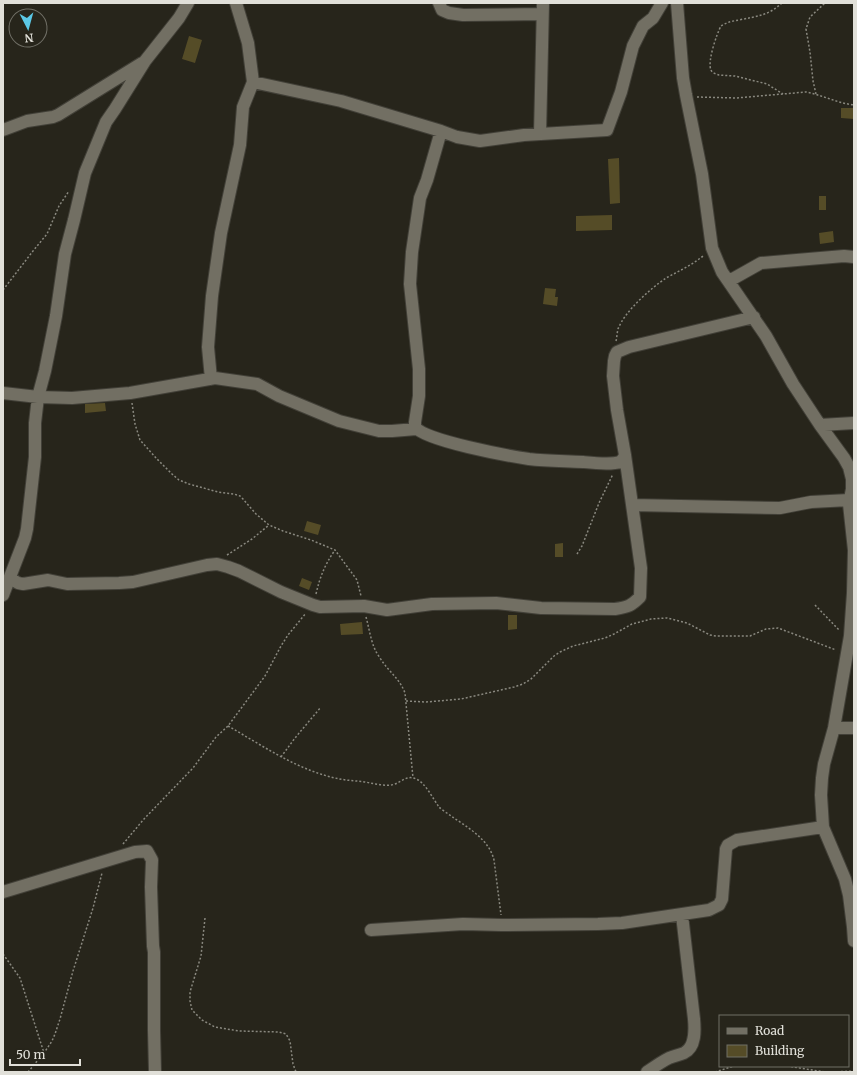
<svg xmlns="http://www.w3.org/2000/svg" width="857" height="1075" font-family="Merriweather,serif">
  <rect width="100%" height="100%" fill="#27251b"/>
  <path fill="#554c27" d="M189 36 202 40 195 63 182 59Z
    M841 108H854V119L841 118Z
    M619 158 620 203 610 204 608 159Z
    M819 196H826V210H819Z
    M612 215V230L576 231V216Z
    M833 231 834 242 820 244 819 233Z
    M545 288 556 289 555 297H558L557 306 543 304Z
    M105 403 106 411 85 413V404Z
    M307 521 321 525 318 535 304 531Z
    M563 543V557H555V544Z
    M302 578 312 582 309 590 299 586Z
    M508 615H517V629L508 630Z
    M362 622 363 634 341 635 340 624Z"/>
  <g fill="none" stroke-linecap="round" stroke-linejoin="round">
    <defs>
      <path id="minor" d="M439 3 442 10 449 13 463 15 542 14
        M662 3 653 18 643 26 633 46 621 92 607 130 524 135 480 141 457 137 441 131 427 180 420 198 412 252 410 284 419 369V396L415 422V427C426 441 509 456 529 459 547 461 565 461 583 462 593 463 611 465 620 462 623 460 624 458 625 455L617 410 613 376 614 361 615 356 617 352 629 347 754 317
        M677 3 683 78 686 95 702 174 712 248 722 272 766 336 793 384 820 425 844 458 849 467 852 479V489L849 504 854 550 853 593 850 636 834 728 824 764 822 778 821 795 823 827 845 879 849 895 853 927 854 941
        M253 82 341 101 441 131
        M3 130 27 121 53 117 58 115 142 63
        M540 134 543 3
        M729 281 761 263 844 256 854 257
        M211 379 208 347 212 296 221 233 240 145 243 107 253 82 248 43 236 3
        M3 393 38 397 72 398 130 393 215 378 257 384 279 396 339 421 379 431H392L416 429
        M820 425 854 423
        M632 505 780 508 811 502 849 500
        M10 578 18 583 23 584 48 580 67 584 119 583 133 582 207 565 217 564 228 567 239 571 281 592 313 605 320 607 364 606 387 610 432 604 496 603 541 608 615 609C628 607 631 606 640 597L641 568 625 455
        M3 595 25 538 27 529 35 457V423L38 397 45 371 56 316 65 254 74 220 85 173 106 122 115 109 145 61 179 18 188 3
        M834 728H854
        M3 892 135 852 147 851 152 860 151 887 153 946 154 952V1030L155 1072
        M371 930 463 924 502 925 598 924 622 923 709 910 719 905 722 899 726 849 728 845 737 840 823 827
        M647 1072C654 1067 661 1062 669 1058 674 1056 679 1055 684 1053 696 1047 695 1030 694 1019L682 915"/>
    </defs>
    <use href="#minor" stroke="#424038" stroke-width="14"/>
    <path stroke="#89887f" stroke-width="1.5" stroke-dasharray="2 2" stroke-linecap="butt" d="M782 3C768 16 757 16 739 20 733 21 727 22 721 26 717 33 707 62 711 70 712 73 716 74 719 75L735 76 767 84 783 94
      M816 94 813 81 810 52 806 29 810 17 825 3
      M697 97 736 98 806 92C822 95 837 103 854 105
      M3 290 33 251 47 234 59 206 69 191
      M616 341C617 337 617 333 618 329 625 311 650 289 666 278 679 271 692 265 703 256
      M132 403 135 424 140 440 157 459 172 474 179 480 189 484 218 492 234 494 240 496 243 499 256 514 269 525 283 531 311 540 335 550 357 580 361 596
      M577 554 582 546 599 503 613 474
      M227 555 252 539 269 525
      M316 594C320 577 324 566 335 550
      M815 605 840 631
      M366 617C370 631 371 646 380 658 388 671 400 679 405 693L413 778
      M406 701 426 702 461 699 514 687 523 684 531 679 554 656 560 652 573 646 605 638 614 634 632 624 651 619 667 618 687 623 710 635 716 636H750L766 629 778 628 836 650
      M228 726C265 747 303 774 346 780 354 781 362 781 370 783 377 784 384 786 391 785 400 784 406 774 416 779 425 782 433 799 439 807 442 810 447 813 451 816 467 827 489 839 494 860L501 915
      M281 757 295 738 321 707
      M123 844 144 819 193 768 216 737 228 726 265 676 281 646 288 635 306 613
      M205 918 201 956 190 992V1001L192 1010 202 1020 215 1027 239 1031 279 1032 286 1034 290 1041 293 1064 296 1072
      M3 954 20 978 44 1053
      M787 1066 825 1072
      M28 1072 44 1053 52 1041 55 1034 60 1019 73 971 93 908 102 873
      M715 1072 734 1066
      M833 1072 854 1071"/>
    <use href="#minor" stroke="#726f63" stroke-width="12"/>
  </g>
  <rect width="857" height="1075" fill="none" stroke="#e1e0d9" stroke-width="8"/>
  <rect x="719" y="1015" width="130" height="52" fill="#27251b" stroke="#717067"/>
  <rect x="727" y="1028" width="20" height="6" fill="#726f63" stroke="#717067"/>
  <text x="755" y="1035" font-size="12" fill="#e1e0d9">Road</text>
  <rect x="727" y="1045" width="20" height="12" fill="#554c27" stroke="#717067"/>
  <text x="755" y="1055" font-size="12" fill="#e1e0d9">Building</text>
  <g transform="translate(28 28) rotate(174)"><circle r="19" fill="#27251b" stroke="#717067"/>
  <path d="M0-3L7 15L0 10L-7 15Z" fill="#5bc8e6"/>
  <text y="-6" font-size="11" font-weight="bold" text-anchor="middle" fill="#e1e0d9">N</text>
  </g>
  <path d="M10 1059v6h70v-6" fill="none" stroke="#e1e0d9" stroke-width="2"/>
  <text x="16" y="1059" font-size="12" fill="#e1e0d9" stroke="#27251b" stroke-width="3" paint-order="stroke">50 m</text>
</svg>
